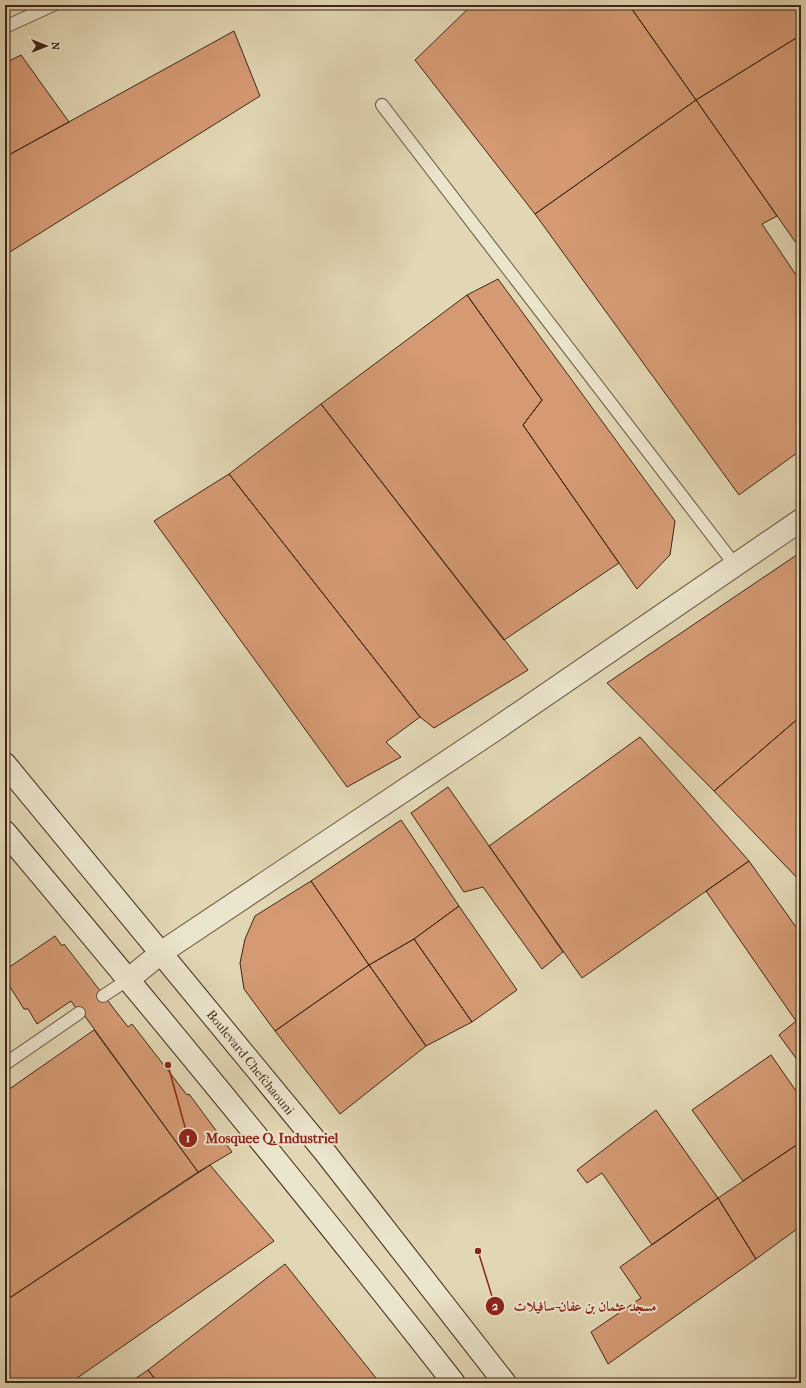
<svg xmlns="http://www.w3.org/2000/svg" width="806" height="1388" font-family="'IM FELL French Canon',Amiri,serif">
  <rect width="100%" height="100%" fill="#e2d7b4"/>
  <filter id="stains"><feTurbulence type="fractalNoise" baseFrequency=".005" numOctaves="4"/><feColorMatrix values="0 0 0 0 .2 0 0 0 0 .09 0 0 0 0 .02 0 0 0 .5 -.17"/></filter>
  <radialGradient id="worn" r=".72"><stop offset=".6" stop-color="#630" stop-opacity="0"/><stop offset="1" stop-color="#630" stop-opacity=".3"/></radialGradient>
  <path fill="#d59a74" stroke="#3e2716" d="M5 5H15L5 10Z
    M472 5H629L696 100 535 214 415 60Z
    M629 5H801V35L696 100Z
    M234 31 260 96 5 255V157Z
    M801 35V250L696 100Z
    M21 55 69 122 5 157V63Z
    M696 100 777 216 762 224 796 275 801 272V450L739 495 535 214Z
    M498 279 675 521 670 555 637 589 523 425 542 400 467 295Z
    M467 295 542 400 523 425 619 563 504 640 321 404Z
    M321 404 528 670 434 728 420 717 229 474Z
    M229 474 420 717 386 742 401 757 347 787 154 521Z
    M801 552V716L714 791 607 683Z
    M801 716V882L714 791Z
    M640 737 749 861 582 978 489 846Z
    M448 787 563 952 542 969 483 887 464 892 411 813Z
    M401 820 459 906 414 939 369 965 311 881Z
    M749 861 801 934V1017L796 1021 706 891Z
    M311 881 369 965 275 1031 244 989 240 963 245 939 255 916Z
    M459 906 517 990 472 1022 414 939Z
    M55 936 62 946 64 944 128 1027 132 1024 187 1095 189 1094 232 1152 198 1172 84 1015 82 1017 71 1001 37 1024 28 1009H24L5 979V970Z
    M414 939 472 1022 426 1046 369 965Z
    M369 965 426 1046 340 1114 275 1031Z
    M801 1017V1065L779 1035Z
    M94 1030 198 1172 5 1301V1092Z
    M771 1055 801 1098V1142L743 1181 692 1110Z
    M656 1110 718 1198 652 1245 602 1173 587 1183 577 1170Z
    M801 1142V1226L756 1259 718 1198Z
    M210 1165 274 1241 70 1383H5V1301Z
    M718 1198 756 1259 608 1364 591 1332 641 1298 620 1267Z
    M285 1264 380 1383H158L148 1370Z
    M148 1370 158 1383H129Z"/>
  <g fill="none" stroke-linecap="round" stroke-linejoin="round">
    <defs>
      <path id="lane" d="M5 27 53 5
        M382 105 735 565
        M103 996 129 979
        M5 1064 79 1013"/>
      <path id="street" d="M129 979 162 952 493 731 801 520"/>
      <path id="secondary" d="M5 764 324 1151 505 1383
        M5 832C157 1013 308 1196 454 1383"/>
    </defs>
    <use href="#lane" stroke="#67533e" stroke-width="14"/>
    <use href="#street" stroke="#67533e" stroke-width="24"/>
    <use href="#secondary" stroke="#3e2716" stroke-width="24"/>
    <use href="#lane" stroke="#ece5ce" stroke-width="12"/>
    <use href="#street" stroke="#ece5ce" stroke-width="22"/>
    <use href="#secondary" stroke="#ece5ce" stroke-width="22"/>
  </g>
  <g text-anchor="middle" stroke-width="4" stroke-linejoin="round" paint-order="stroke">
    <g font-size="13" fill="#3e2716" stroke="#ece5ce">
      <text transform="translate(251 1062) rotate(51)" y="5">Boulevard Chefchaouni</text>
    </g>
  </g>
  <path fill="none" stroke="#8f2418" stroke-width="1.5" d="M168 1065L188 1138M478 1251L495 1306"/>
  <g fill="#8f2418" stroke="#ece5ce" stroke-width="1.5">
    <circle cx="168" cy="1065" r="4"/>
    <circle cx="478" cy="1251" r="4"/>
    <circle cx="188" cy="1138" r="10"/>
    <circle cx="495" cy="1306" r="10"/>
  </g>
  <g font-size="12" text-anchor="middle" font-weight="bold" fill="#fff">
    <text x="188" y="1142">1</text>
    <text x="495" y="1310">2</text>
  </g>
  <g font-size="14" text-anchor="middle" font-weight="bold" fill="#8f2418" stroke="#ece5ce" stroke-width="4" stroke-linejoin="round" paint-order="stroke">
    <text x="272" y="1143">Mosquee Q. Industriel</text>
    <text x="585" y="1311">مسجد عثمان بن عفان-سافيلات</text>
  </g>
  <rect width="806" height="1388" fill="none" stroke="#e2d7b4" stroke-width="20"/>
  <rect x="6" y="6" width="794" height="1376" fill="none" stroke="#3e2716" stroke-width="2"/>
  <rect x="10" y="10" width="786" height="1368" fill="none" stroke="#3e2716"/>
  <g transform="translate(46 46) rotate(90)" stroke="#ece5ce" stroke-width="3" paint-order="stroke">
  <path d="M0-3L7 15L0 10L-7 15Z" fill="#3e2716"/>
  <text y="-6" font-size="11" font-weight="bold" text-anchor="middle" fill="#3e2716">N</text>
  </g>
  <rect width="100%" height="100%" filter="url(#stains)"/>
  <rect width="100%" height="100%" fill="url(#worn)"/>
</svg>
